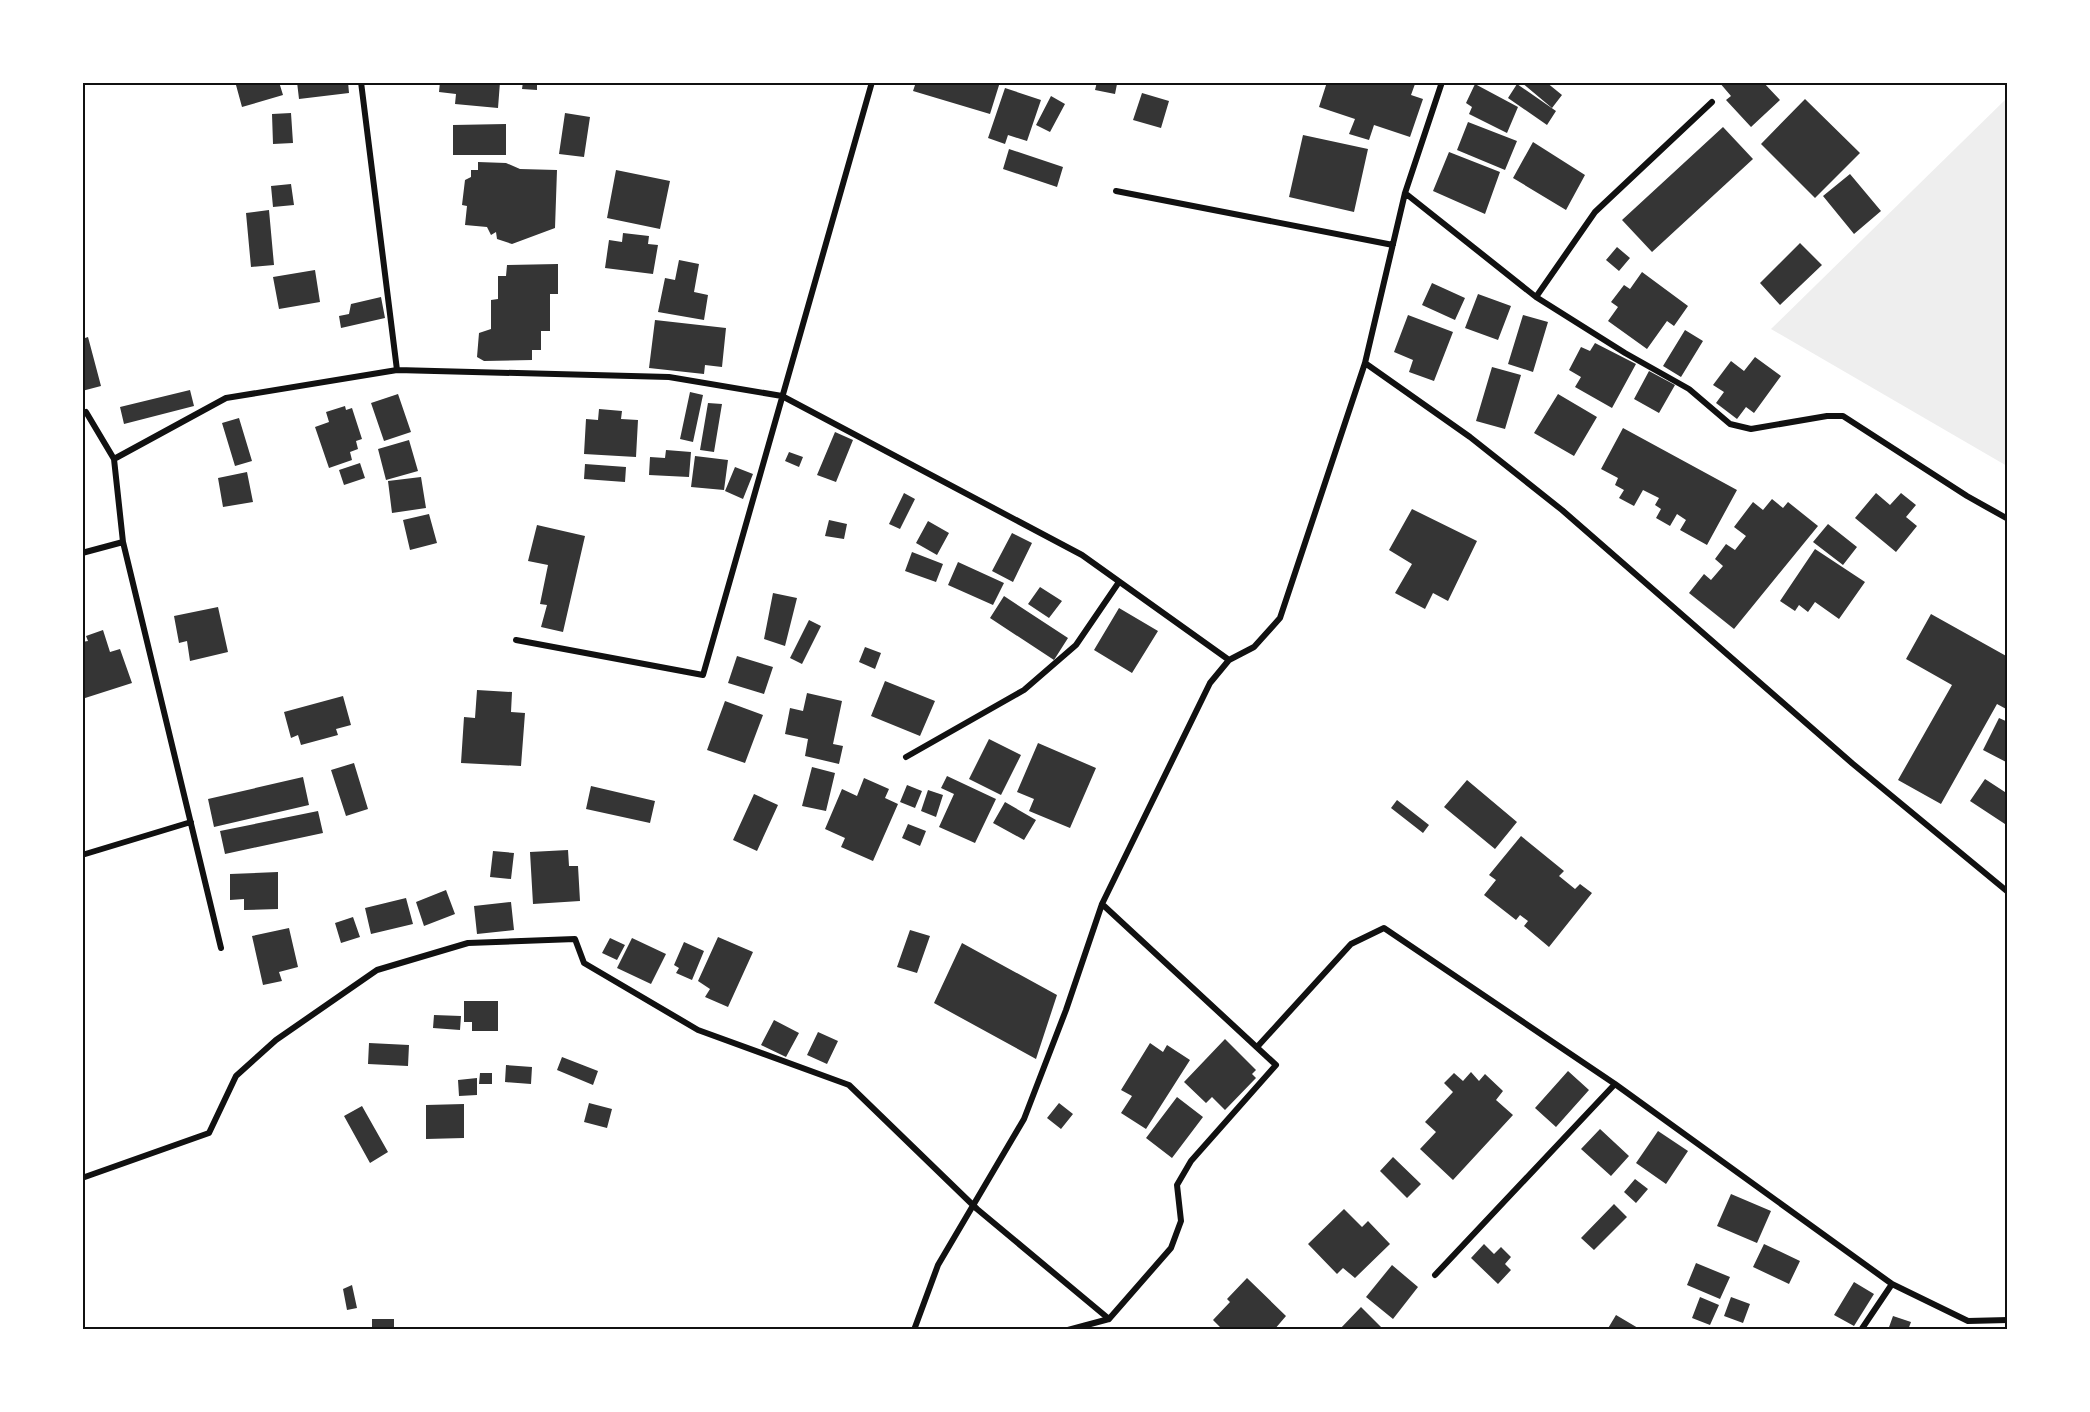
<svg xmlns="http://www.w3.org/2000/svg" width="2090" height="1412" font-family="'Nunito Sans',sans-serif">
  <rect width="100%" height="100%" fill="#fff"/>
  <path fill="#eee" d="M2007 98V466L1771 329Z"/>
  <path fill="#353535" d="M245 82H279L283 95 242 107 236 85Z
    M297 82H348L349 93 299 99Z
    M440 82H500L498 108 455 104 456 94 439 92Z
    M523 82H537V90L522 89Z
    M916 82H1000L990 114 913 91Z
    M1097 82 1117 84 1115 94 1095 90Z
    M1327 82 1415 84 1411 95 1423 99 1410 137 1374 125 1369 140 1349 134 1355 119 1319 107Z
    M1521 82H1546L1562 95 1552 108Z
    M1719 82H1763L1780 100 1751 127 1726 100 1731 96Z
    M1475 84 1518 107 1507 133 1469 114 1472 107 1466 103Z
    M1517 84 1556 111 1547 125 1508 98Z
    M1005 88 1041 100 1027 141 1008 135 1005 144 988 138Z
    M1142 93 1169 101 1161 128 1133 120Z
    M1051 96 1065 104 1050 132 1036 125Z
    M1805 99 1860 153 1815 198 1761 144Z
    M291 113 293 143 273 144 272 114Z
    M565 113 590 117 584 157 559 154Z
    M1468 122 1517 141 1505 170 1457 150Z
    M506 124V155H453V125Z
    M1723 127 1753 159 1652 252 1622 220Z
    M1303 135 1368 149 1354 212 1289 197Z
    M1533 142 1585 175 1566 210 1513 178Z
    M1009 149 1063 167 1057 187 1003 169Z
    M1449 152 1500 172 1485 214 1433 191Z
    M478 162 506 163 520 169 557 170 555 228 512 244 497 239 496 232 491 235 487 227 465 225 467 206 462 205 465 180 471 177V170H478Z
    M616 170 670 181 660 229 607 218Z
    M1850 174 1881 211 1854 234 1823 196Z
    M291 184 294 205 273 207 271 186Z
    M269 210 274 265 251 267 246 213Z
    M623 233 649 236 648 244 658 245 653 274 605 268 609 240 622 242Z
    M1800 243 1822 265 1780 305 1760 283Z
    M1617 247 1630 258 1619 271 1606 260Z
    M679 260 699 264 694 292 708 295 704 320 658 312 665 278 675 280Z
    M558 264V294H550V331H541V350H532V360L484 361 477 357 479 333 491 329V300L498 299V276H506L507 265Z
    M315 270 320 302 279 309 273 277Z
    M1642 272 1688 306 1674 326 1667 321 1647 349 1608 321 1618 307 1611 302 1624 285 1630 289Z
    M1432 283 1465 298 1455 320 1422 305Z
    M1478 294 1511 306 1498 340 1465 328Z
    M381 297 385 318 341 328 339 316 349 314 351 304Z
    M1408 315 1453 332 1434 381 1409 372 1413 360 1394 352Z
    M1523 315 1548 322 1533 372 1508 364Z
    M655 320 726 328 722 367 705 365 704 374 649 368Z
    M1685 330 1703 341 1681 377 1663 366Z
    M88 337 101 386 82 391V339Z
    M1595 343 1636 364 1612 408 1575 387 1581 377 1569 370 1581 347 1590 351Z
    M1755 357 1781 376 1754 413 1746 407 1737 419 1716 403 1724 392 1713 385 1731 361 1744 371Z
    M1492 367 1521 375 1505 429 1476 421Z
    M1649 371 1675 385 1659 413 1634 399Z
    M190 390 194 406 124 424 120 407Z
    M690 392 703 395 693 442 680 439Z
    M398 394 411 432 384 441 371 403Z
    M1558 394 1597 417 1574 456 1534 433Z
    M708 403 722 404 714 452 700 450Z
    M345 406 346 410 352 408 362 439 356 441 358 449 350 452 352 460 329 468 315 427 329 422 326 412Z
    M599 409 622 411 621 419 638 420 636 457 584 454 586 419 598 420Z
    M239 418 252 461 235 466 222 423Z
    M1623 428 1737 490 1707 545 1680 530 1686 520 1677 514 1670 526 1656 518 1661 509 1655 505 1659 498 1643 490 1634 506 1619 498 1624 490 1615 485 1618 478 1601 469Z
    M835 432 853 440 836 482 817 475Z
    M409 440 418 471 386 480 378 449Z
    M666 450 691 452 689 477 649 475 650 457 665 458Z
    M789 452 803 457 799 467 785 461Z
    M695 456 728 460 724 490 691 487Z
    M360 463 365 478 344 485 339 470Z
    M585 464 626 467 625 482 584 479Z
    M735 467 753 474 743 499 725 491Z
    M247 472 253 502 223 507 218 478Z
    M421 477 426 508 392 513 388 481Z
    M904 493 915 499 900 529 889 524Z
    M1876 493 1890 505 1901 493 1916 505 1906 517 1917 526 1896 552 1855 518Z
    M1772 499 1783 508 1788 502 1818 526 1734 629 1689 593 1704 574 1711 580 1723 566 1715 559 1726 544 1735 550 1746 536 1734 527 1753 502 1763 510Z
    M1412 509 1477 541 1448 601 1433 593 1425 609 1395 593 1412 564 1389 550Z
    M429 514 437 543 410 550 403 520Z
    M829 520 847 524 844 539 825 536Z
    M928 521 949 533 937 555 916 543Z
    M1828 524 1857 547 1843 565 1813 542Z
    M537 525 585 536 563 632 541 627 547 605 540 604 548 565 528 561Z
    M1012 533 1032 543 1013 582 992 571Z
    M1815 549 1865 582 1839 619 1815 602 1808 612 1799 605 1795 611 1780 601Z
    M912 552 943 564 936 582 905 571Z
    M958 562 1004 583 993 605 948 585Z
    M1040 587 1062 601 1049 618 1028 604Z
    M773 593 797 598 785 646 764 639Z
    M1004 596 1068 638 1054 660 990 618Z
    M218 607 228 652 190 661 187 641 179 643 174 616Z
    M1119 608 1158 631 1132 673 1094 650Z
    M1931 614 2008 657V710L1997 704 1941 804 1898 780 1952 685 1906 659Z
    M809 620 821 626 802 664 790 658Z
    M103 630 110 652 120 649 132 683 82 699V642L88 641 86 636Z
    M865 647 881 653 875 669 859 662Z
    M737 656 773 667 764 694 728 683Z
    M885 681 935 701 920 736 871 716Z
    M477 690 512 692 511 712 525 713 521 766 461 763 464 717 475 718Z
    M807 693 842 701 833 744 843 746 839 764 805 756 808 739 785 734 790 708 803 711Z
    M343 696 351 725 336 729 338 735 301 745 298 735 291 738 284 712Z
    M725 701 763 715 745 763 707 750Z
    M1999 718 2008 722V763L1983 750Z
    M989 739 1021 755 1001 795 969 779Z
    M1038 743 1096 768 1070 828 1029 811 1034 799 1017 792Z
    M354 763 368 809 346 816 331 770Z
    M812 767 835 773 826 811 802 806Z
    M947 776 996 799 975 843 939 827 954 794 941 788Z
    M303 777 309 805 214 827 208 799Z
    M864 778 889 789 885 798 898 804 873 861 841 847 845 838 825 829 842 789 857 796Z
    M1985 779 2008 794V826L1970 801Z
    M1467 780 1517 822 1495 849 1444 807Z
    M907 785 922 791 915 808 900 802Z
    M591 786 655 801 650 823 586 809Z
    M928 790 943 795 936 817 921 811Z
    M754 794 778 805 757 851 733 840Z
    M1397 800 1429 825 1423 833 1391 808Z
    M1005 802 1036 820 1024 840 993 823Z
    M318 811 323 833 225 854 220 831Z
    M908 824 926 831 920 846 902 838Z
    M1521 836 1564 871 1559 876 1575 889 1580 884 1592 893 1549 947 1524 926 1528 921 1520 915 1516 920 1484 895 1496 880 1489 875Z
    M568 850 569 866H578L580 901 533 904 530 852Z
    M493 851 514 853 511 879 490 877Z
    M278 872V909L244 910V899L230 900V874Z
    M446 890 455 914 424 926 416 902Z
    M406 898 413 924 371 934 365 908Z
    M511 902 514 930 477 934 474 906Z
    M353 917 360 937 341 943 335 923Z
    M289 928 298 967 279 972 282 981 263 985 252 936Z
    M910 930 930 936 917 973 897 967Z
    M718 937 753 952 728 1007 705 997 710 989 698 981Z
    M610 938 625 945 617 960 602 953Z
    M632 938 666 954 651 984 617 968Z
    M684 942 704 951 692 980 676 973 679 968 674 965Z
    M962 943 1057 995 1036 1059 934 1003Z
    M464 1001H498V1031H472V1022H464Z
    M434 1015 461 1016 460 1030 433 1028Z
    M774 1020 799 1033 786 1057 761 1045Z
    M818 1032 838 1041 827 1064 807 1055Z
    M1225 1039 1256 1070 1252 1074 1256 1078 1225 1110 1212 1097 1206 1103 1184 1082Z
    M369 1043 409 1045 408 1066 368 1064Z
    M1150 1043 1163 1052 1167 1045 1190 1060 1146 1129 1121 1113 1132 1096 1121 1090Z
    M562 1057 598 1071 593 1085 557 1070Z
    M506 1065 532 1067 531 1084 505 1082Z
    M1568 1071 1589 1090 1556 1127 1535 1108Z
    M1471 1072 1479 1081 1485 1074 1503 1091 1496 1100 1513 1115 1453 1180 1420 1149 1436 1132 1425 1122 1453 1092 1444 1083 1454 1073 1463 1081Z
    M480 1073H492V1084H479Z
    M477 1078V1095L459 1096 458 1080Z
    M1177 1097 1203 1117 1172 1158 1146 1138Z
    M589 1103 612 1109 607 1128 584 1122Z
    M1059 1103 1073 1114 1061 1129 1047 1118Z
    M464 1104V1138L426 1139V1105Z
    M362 1106 388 1152 370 1163 344 1116Z
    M1600 1129 1629 1156 1611 1176 1581 1149Z
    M1658 1131 1688 1151 1666 1184 1636 1163Z
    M1393 1157 1421 1184 1407 1198 1380 1171Z
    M1635 1179 1648 1189 1636 1203 1624 1192Z
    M1731 1194 1771 1211 1757 1243 1717 1226Z
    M1614 1204 1627 1217 1594 1250 1581 1238Z
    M1344 1209 1362 1227 1368 1221 1390 1244 1355 1278 1343 1268 1337 1274 1308 1244Z
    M1484 1244 1494 1254 1501 1247 1511 1257 1505 1264 1511 1270 1498 1284 1471 1258Z
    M1764 1244 1800 1261 1789 1284 1753 1267Z
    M1696 1263 1730 1277 1720 1299 1687 1285Z
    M1392 1265 1418 1287 1393 1319 1366 1297Z
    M1247 1278 1286 1316 1274 1330H1223L1213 1320 1230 1302 1227 1299Z
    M1854 1282 1874 1294 1854 1326 1834 1315Z
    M352 1285 357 1308 347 1310 343 1289Z
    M1700 1297 1719 1305 1710 1325 1692 1318Z
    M1731 1297 1750 1304 1743 1323 1724 1316Z
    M1361 1307 1384 1330H1339Z
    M1616 1315 1638 1328 1637 1330H1607Z
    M1893 1316 1911 1322 1908 1330H1888Z
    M372 1319H394V1330H372Z"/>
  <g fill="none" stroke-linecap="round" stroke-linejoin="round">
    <path stroke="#111" stroke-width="6" d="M361 82 397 370
      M1116 191 1393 245
      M1405 193 1536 297 1625 353 1689 389 1730 424 1751 429 1827 416H1843L1967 496 2008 519
      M1536 297 1595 212 1712 102
      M1365 363 1470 437 1562 510 1853 764 2008 892
      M86 412 114 459 123 542 221 948
      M114 459 226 398 397 370 669 377 782 396 1082 555 1229 660
      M82 553 123 542
      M516 640 703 675 872 82
      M906 757 1024 690 1076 645 1119 582
      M82 855 191 822
      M1258 1046 1351 944 1384 928 1615 1084 1892 1284 1968 1321 2008 1320
      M82 1178 209 1133 236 1076 276 1040 377 970 468 943 575 939 584 963 698 1030 849 1085 977 1209 1109 1319
      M1435 1275 1615 1084
      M914 1330 938 1265 1024 1119 1066 1010 1102 904 1210 683 1229 660 1254 647 1280 618 1365 363 1405 193 1442 82
      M1068 1330 1109 1319 1171 1248 1181 1221 1177 1185 1191 1161 1276 1065 1102 904
      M1861 1330 1892 1284"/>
  </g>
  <rect width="2090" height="1412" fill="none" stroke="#ffffff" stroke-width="168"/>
  <rect x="84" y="84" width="1922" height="1244" fill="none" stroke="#111" stroke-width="2"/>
</svg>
